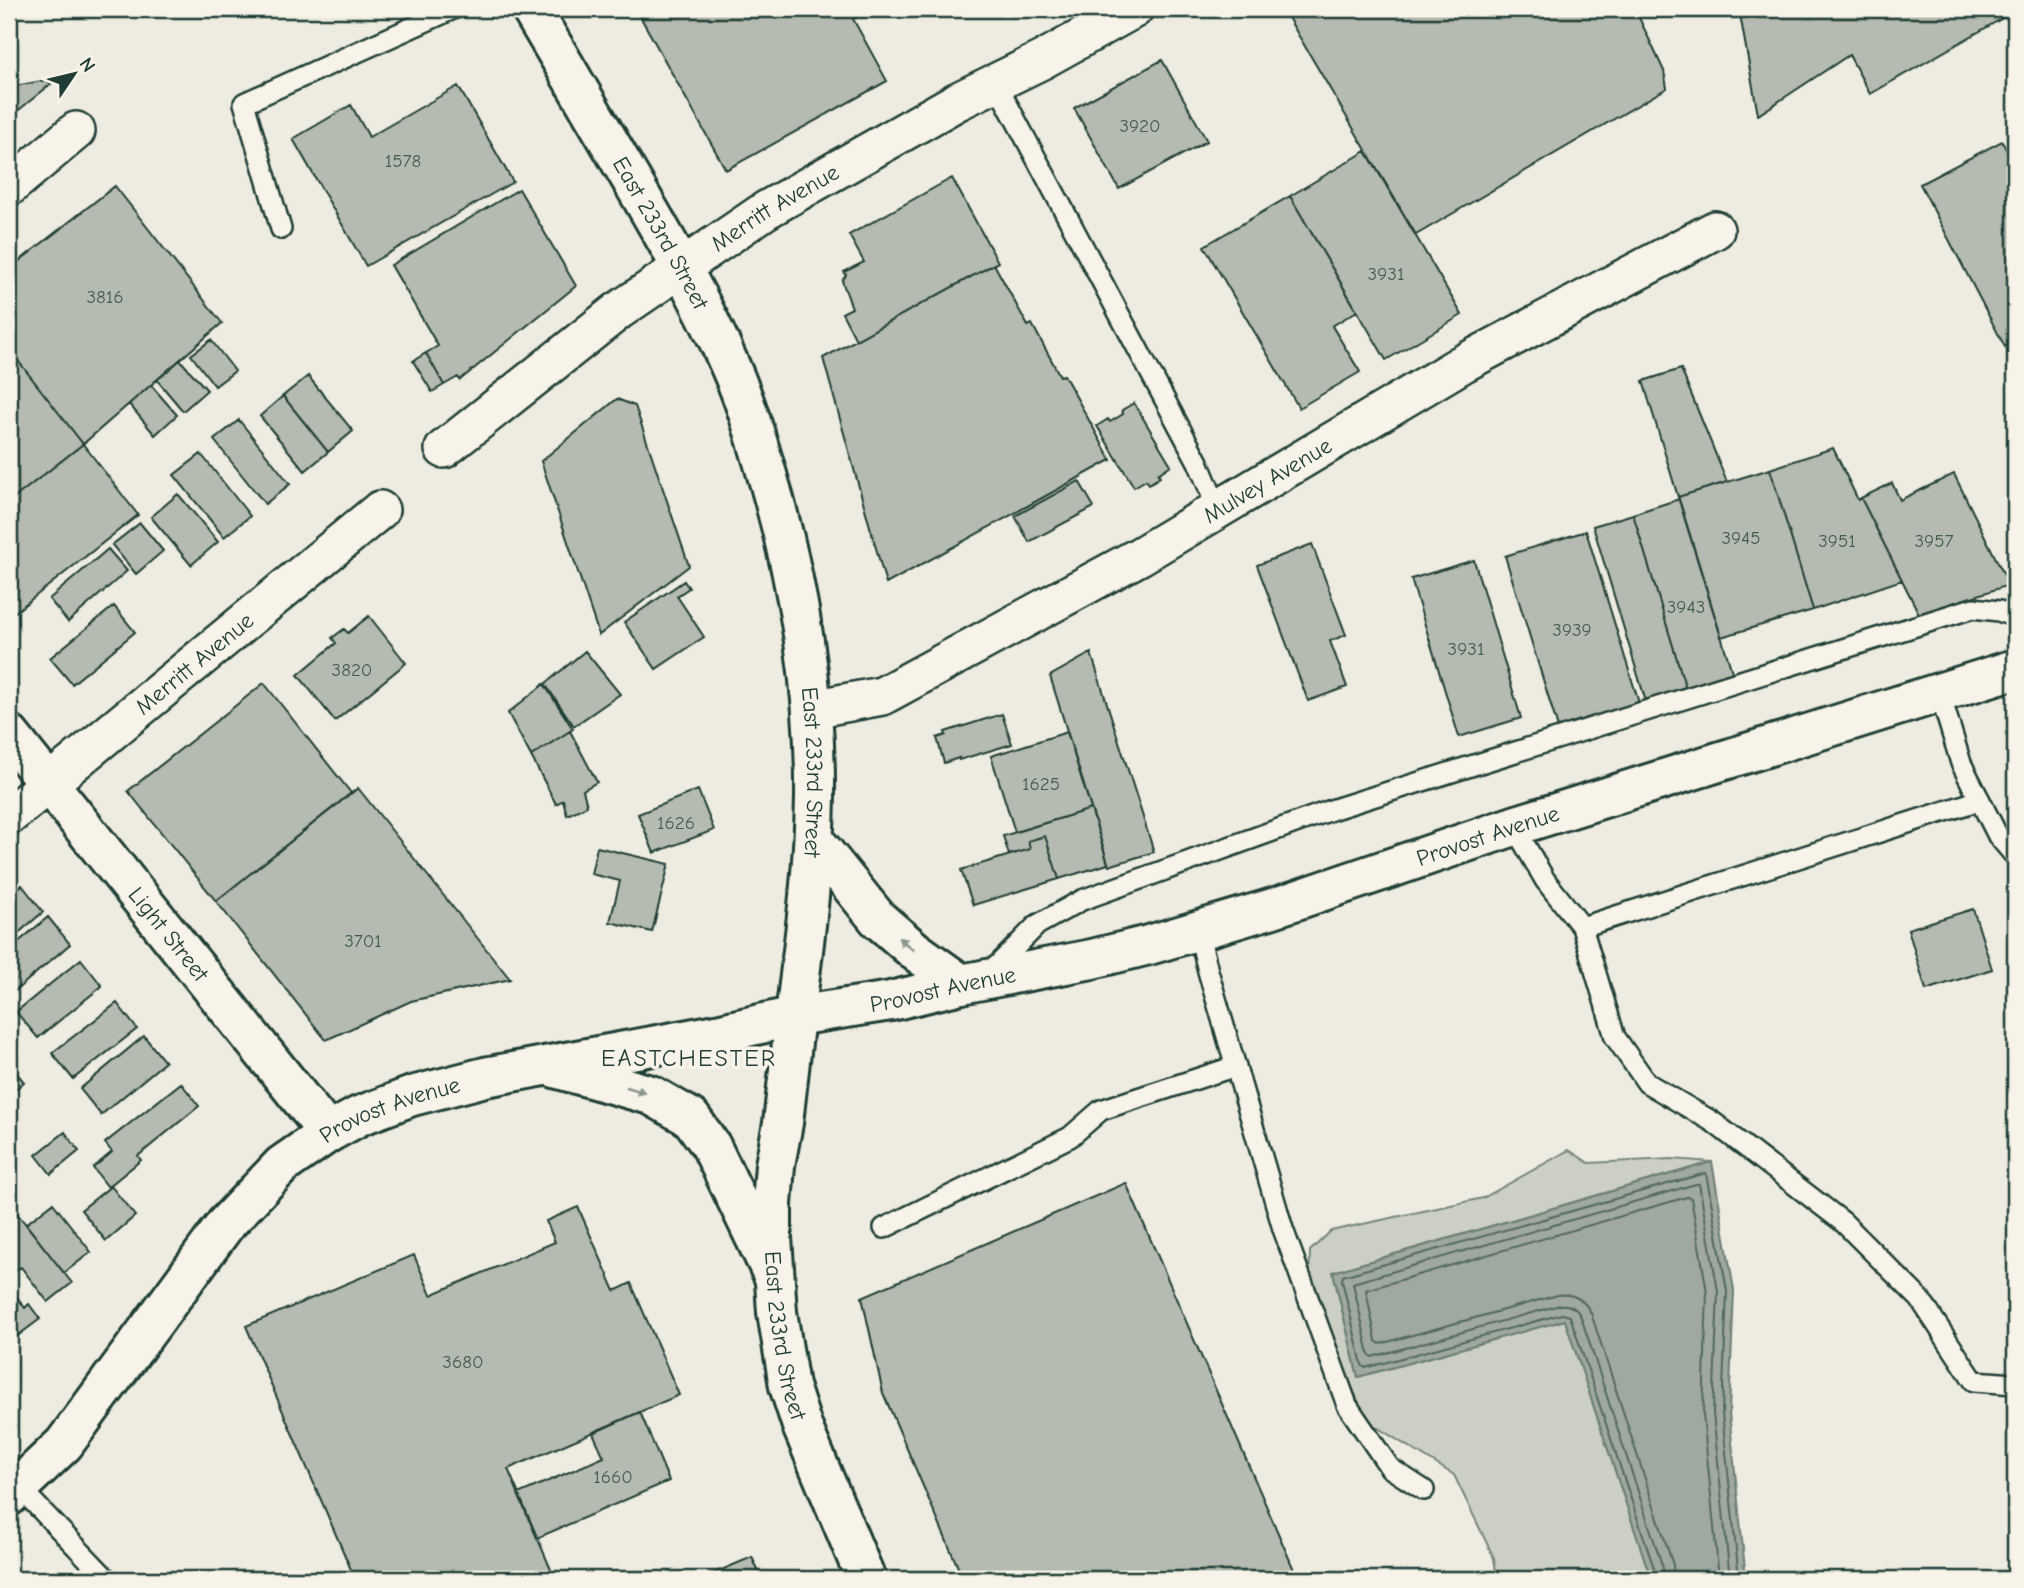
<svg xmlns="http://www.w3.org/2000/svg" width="2024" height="1588" font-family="'Comic Neue',sans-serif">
  <rect width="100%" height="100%" fill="#eeece1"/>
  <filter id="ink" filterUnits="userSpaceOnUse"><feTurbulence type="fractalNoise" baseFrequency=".0143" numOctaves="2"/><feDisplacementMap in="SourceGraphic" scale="14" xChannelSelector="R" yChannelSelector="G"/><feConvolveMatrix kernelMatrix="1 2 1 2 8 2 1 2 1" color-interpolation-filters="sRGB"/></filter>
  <g filter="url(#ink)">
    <path fill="#cccfc4" stroke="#76867c" stroke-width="2" d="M1569 1150 1589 1163 1672 1159 1712 1162 1333 1272 1358 1377 1565 1320 1649 1573 1647 1579H1497L1494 1558 1454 1475 1367 1421 1309 1291 1310 1251 1331 1231 1483 1198Z"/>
    <path fill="#9fa99f" stroke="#6c7e74" stroke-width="2" d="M1712 1162 1734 1290 1729 1413 1746 1579H1647L1649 1573 1565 1320 1358 1377 1333 1272Z"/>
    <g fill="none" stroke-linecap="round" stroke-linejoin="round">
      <path stroke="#52685f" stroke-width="2" d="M1655 1579V1571L1570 1316 1562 1314 1365 1368 1362 1365 1342 1280 1343 1276 1706 1173 1727 1291 1722 1413 1739 1579
        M1664 1579 1663 1568 1581 1317C1577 1308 1570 1304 1560 1305L1372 1357 1369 1354 1353 1283 1696 1184H1699L1718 1291 1713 1413 1730 1579
        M1674 1579 1673 1565 1591 1313C1584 1299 1573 1293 1558 1295L1380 1344 1376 1341 1366 1290 1687 1197 1691 1198 1707 1292 1703 1414 1719 1579"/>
    </g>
    <path fill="#b5bbb0" stroke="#1f3d34" stroke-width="2" d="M636 9H678L681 14 691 9H872L853 19 887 81 726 170Z
      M1283 9H1635L1664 71 1667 88 1416 235Z
      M1739 9H2015V11L1870 94 1849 55 1758 115Z
      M1162 60 1207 141 1119 189 1074 108Z
      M47 80 51 84 9 118V87Z
      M458 86 513 182 366 266 293 139 351 105 369 137Z
      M2002 141 2015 167V342L2005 347 1920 184Z
      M1366 151 1462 315 1386 360 1290 196Z
      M952 178 998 262 856 340 842 313 852 308 842 281 846 275 844 272 864 262 849 235Z
      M115 186 222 323 83 444 9 349V269Z
      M519 189 576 286 460 380 458 377 444 385 426 353 438 346 391 265Z
      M1290 196 1357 311 1332 326 1360 372 1299 408 1204 246Z
      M994 264 1028 326 1032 324 1060 376 1064 375 1111 460 886 584 823 358Z
      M211 340 235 371 215 386 191 355Z
      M9 349 83 444 9 502Z
      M426 353 444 385 432 392 413 361Z
      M180 360 207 390 183 411 157 380Z
      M1681 369 1727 482 1678 497 1643 381Z
      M308 376 353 431 328 452 283 396Z
      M151 385 177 415 155 435 129 404Z
      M283 396 328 452 305 471 260 416Z
      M617 399 635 406 689 566 599 635 541 461Z
      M1134 403 1171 465 1158 474 1160 477 1149 484 1146 480 1134 487 1097 426 1108 419 1110 422 1123 414 1122 410Z
      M239 420 290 484 265 504 214 440Z
      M83 444 138 515 9 617V502Z
      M1833 448 1858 500 1861 498 1902 580 1813 610 1770 469Z
      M201 454 250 516 224 537 174 475Z
      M1770 469 1813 610 1721 637 1678 497Z
      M1954 474 2009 585 1919 614 1861 498 1892 483 1900 500Z
      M1079 481 1094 507 1029 542 1015 516Z
      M178 494 218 542 191 565 151 517Z
      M1679 499 1733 675 1686 689 1633 514Z
      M1633 514 1686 689 1646 702 1593 526Z
      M140 523 163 551 136 574 112 545Z
      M1586 531 1639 703 1558 728 1505 556Z
      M1312 544 1346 635 1330 641 1347 687 1308 701 1257 565Z
      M108 549 127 571 68 622 49 599Z
      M1474 560 1521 718 1459 737 1411 579Z
      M684 581 689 588 677 596 704 637 656 669 624 622Z
      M114 606 135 632 72 684 50 658Z
      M369 616 406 663 335 721 298 675 336 643 332 638 344 629 348 633Z
      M585 651 620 694 574 726 545 684Z
      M1091 653 1154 852 1109 866 1050 676Z
      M264 683 351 793 216 901 128 791Z
      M544 684 573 729 531 756 508 713Z
      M1002 714 1012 744 959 760V758L944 763 937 738 946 735 945 732Z
      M570 731 597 782 583 790 587 806 567 815 563 800 556 804 531 756Z
      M1067 732 1091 809 1015 832 991 756Z
      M358 788 510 979 411 1001 326 1040 216 901Z
      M698 790 714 830 654 853 638 814Z
      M1091 809 1108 864 1059 879 1045 836 1028 841 1030 849 1009 855 1003 836Z
      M1045 836 1059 879 973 905 961 870 1030 849 1028 841Z
      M597 847 669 864 652 932 610 922 620 881 591 874Z
      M22 885 43 912 9 941V896Z
      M1973 909 1992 969 1926 990 1908 929Z
      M48 917 70 944 9 996V950Z
      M81 959 102 986 38 1038 16 1012Z
      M117 1003 137 1029 73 1079 52 1053Z
      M144 1036 165 1062 101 1115 80 1089Z
      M10 1065 24 1082 9 1095V1066Z
      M181 1083 199 1106 138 1156 141 1160 108 1187 93 1168 112 1152 105 1143Z
      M65 1132 79 1151 51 1174 36 1155Z
      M1126 1183 1298 1579H963L883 1393 862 1297Z
      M111 1186 135 1216 106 1241 81 1210Z
      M9 1203 72 1283 48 1302 21 1267 9 1275Z
      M53 1203 91 1252 64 1273 26 1224Z
      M578 1207 615 1291 631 1283 679 1395 508 1469 555 1579H355L246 1326 414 1255 431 1295 555 1242 546 1221Z
      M9 1286 25 1308 29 1304 40 1319 12 1340 9 1336Z
      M640 1412 669 1481 537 1538 518 1494 604 1457 593 1433Z
      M752 1557 762 1579H700Z"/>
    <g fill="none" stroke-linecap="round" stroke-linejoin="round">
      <defs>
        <path id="service" d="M996 83 1198 462 1218 510
          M281 229 244 103 453 9
          M1940 694 1961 763 1998 836 2015 856
          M1514 826 1545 880 1582 927 1980 800
          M1582 927 1615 1037 1647 1083 1713 1122 1843 1222 1920 1299 1974 1381 2015 1384
          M1198 930 1208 971 1283 1229 1347 1405 1390 1468 1424 1490
          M989 974 1037 925 1082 900 1334 809 1973 608 1999 611 2015 617
          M884 1228 1070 1137 1101 1110 1236 1066
          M19 1487 107 1579"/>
        <g id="minor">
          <path d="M9 187 76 131"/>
          <path id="s1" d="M444 449 618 311 766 210 958 101 1042 60 1134 9"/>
          <path id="s2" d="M812 709 882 696 1140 556 1462 364 1715 230"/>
          <path id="s3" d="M9 816 380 510"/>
        </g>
        <g id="tertiary">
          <path id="s4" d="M9 734 328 1133"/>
          <path id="s5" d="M795 1016 783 1123 775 1165 772 1204V1237L777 1312 789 1386 802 1426 866 1579"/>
        </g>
        <g id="primary">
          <path id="s6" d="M531 9C565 66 598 123 632 181 667 241 702 301 730 366 746 402 757 440 768 478 798 581 816 689 815 796 814 870 804 943 795 1016"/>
          <path d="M814 840 878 919 915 951 961 984"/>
          <path d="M555 1068 651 1095 691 1118 711 1146 774 1277"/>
          <path id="s7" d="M9 1496 64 1444 225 1225 282 1165 328 1133 359 1116 412 1096 485 1077 717 1034 795 1016 891 1001 961 984 1092 959 1149 945 1273 908 1514 826 2015 669"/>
        </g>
      </defs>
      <use href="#service" stroke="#1f3d34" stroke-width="24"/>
      <use href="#minor" stroke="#1f3d34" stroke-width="42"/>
      <use href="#tertiary" stroke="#1f3d34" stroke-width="44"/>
      <use href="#primary" stroke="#1f3d34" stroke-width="44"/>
      <use href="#service" stroke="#f7f3e8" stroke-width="19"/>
      <use href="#minor" stroke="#f7f3e8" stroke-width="37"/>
      <use href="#tertiary" stroke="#f7f3e8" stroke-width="38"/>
      <use href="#primary" stroke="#f7f3e8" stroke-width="38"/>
    </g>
    <defs><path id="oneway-solid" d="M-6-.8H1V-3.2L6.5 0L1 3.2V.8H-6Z" transform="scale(1.75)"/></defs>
    <g fill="#8b988e">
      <use href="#oneway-solid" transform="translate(906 944) rotate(-141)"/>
      <use href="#oneway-solid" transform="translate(636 1090) rotate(18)"/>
    </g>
  </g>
  <g text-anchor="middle" stroke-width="7" stroke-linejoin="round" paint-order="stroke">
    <g font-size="19" fill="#445c53">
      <text x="1140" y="132">3920</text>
      <text x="403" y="167">1578</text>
      <text x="1386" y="280">3931</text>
      <text x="105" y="303">3816</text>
      <text x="1741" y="544">3945</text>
      <text x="1837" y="547">3951</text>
      <text x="1934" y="547">3957</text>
      <text x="1686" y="613">3943</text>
      <text x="1572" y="636">3939</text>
      <text x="1466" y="655">3931</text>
      <text x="352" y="676">3820</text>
      <text x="1041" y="790">1625</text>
      <text x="676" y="829">1626</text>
      <text x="363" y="947">3701</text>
      <text x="463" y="1368">3680</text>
      <text x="613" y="1483">1660</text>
    </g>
    <g font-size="23" fill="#1f3d34" stroke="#f7f3e8">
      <text dy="8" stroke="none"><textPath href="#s1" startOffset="410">Merritt Avenue</textPath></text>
      <text dy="8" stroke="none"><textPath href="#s6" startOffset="259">East 233rd Street</textPath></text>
      <text dy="8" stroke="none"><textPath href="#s2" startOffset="513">Mulvey Avenue</textPath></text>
      <text dy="8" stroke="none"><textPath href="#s3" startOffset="240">Merritt Avenue</textPath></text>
      <text dy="8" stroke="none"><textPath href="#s6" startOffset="826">East 233rd Street</textPath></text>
      <text dy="8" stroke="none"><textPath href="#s7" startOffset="1687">Provost Avenue</textPath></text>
      <text dy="8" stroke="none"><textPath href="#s4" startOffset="256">Light Street</textPath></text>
      <text dy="8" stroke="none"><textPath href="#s7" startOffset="1120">Provost Avenue</textPath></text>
      <text dy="8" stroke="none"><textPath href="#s7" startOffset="553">Provost Avenue</textPath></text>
      <text dy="8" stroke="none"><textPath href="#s5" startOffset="322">East 233rd Street</textPath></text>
    </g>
    <g font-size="24" letter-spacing="2" fill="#1f3d34" stroke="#f7f3e8">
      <text x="689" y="1066">EASTCHESTER</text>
    </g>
  </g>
  <rect width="2024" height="1588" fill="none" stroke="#f7f3e8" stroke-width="35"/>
  <rect x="18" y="18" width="1989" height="1553" fill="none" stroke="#1f3d34" stroke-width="2.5" filter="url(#ink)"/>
  <g transform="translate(74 74) rotate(55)" stroke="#f7f3e8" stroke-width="5" paint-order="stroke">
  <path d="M0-5L12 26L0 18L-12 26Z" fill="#1f3d34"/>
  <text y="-10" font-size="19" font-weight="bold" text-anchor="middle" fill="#1f3d34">N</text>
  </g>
</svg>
